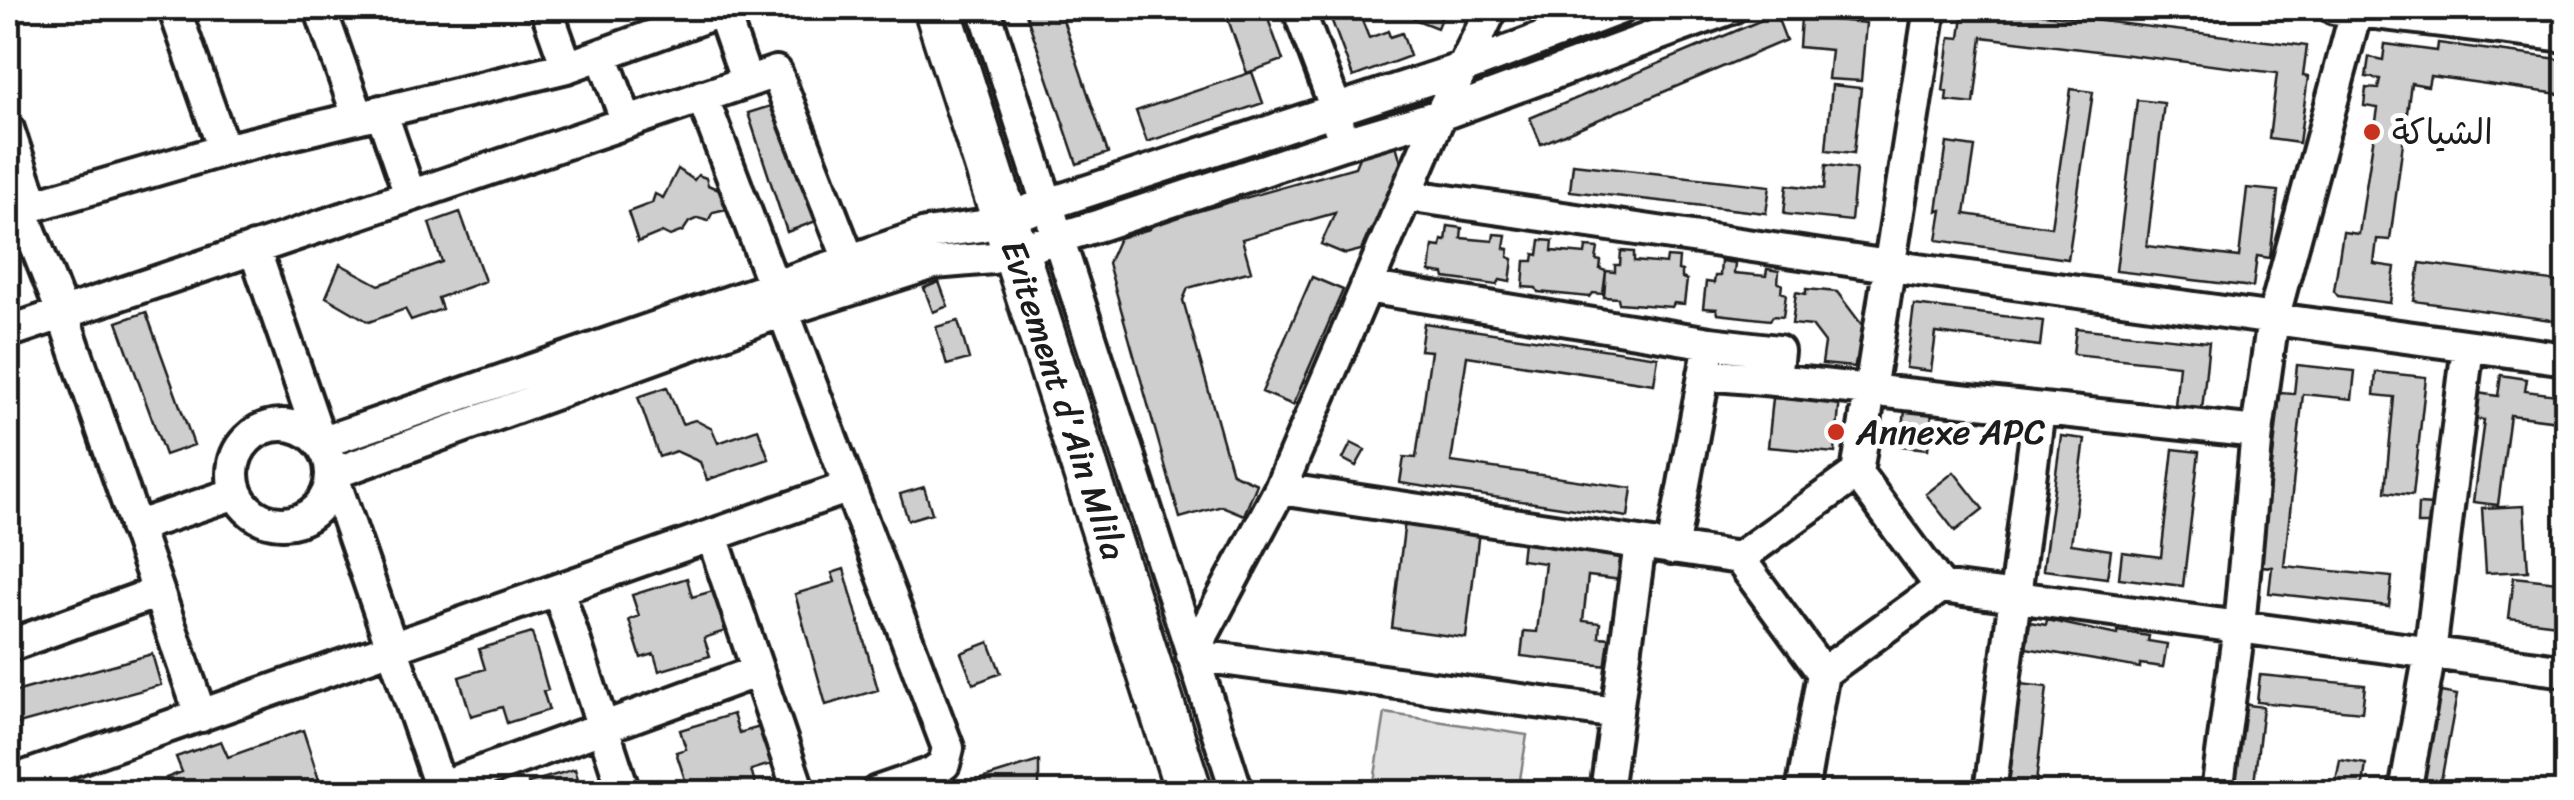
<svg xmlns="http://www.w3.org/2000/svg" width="2574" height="800" font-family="Sriracha,'Playpen Sans Arabic',sans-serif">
  <rect width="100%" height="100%" fill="#fff"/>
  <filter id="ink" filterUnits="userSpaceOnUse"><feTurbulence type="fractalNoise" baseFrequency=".01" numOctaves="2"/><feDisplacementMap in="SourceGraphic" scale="20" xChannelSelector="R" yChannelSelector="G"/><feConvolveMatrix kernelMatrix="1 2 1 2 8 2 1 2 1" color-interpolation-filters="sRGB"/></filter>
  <g filter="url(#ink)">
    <path fill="#e2e2e2" stroke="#7f7f7f" stroke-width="2.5" d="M1385 713 1527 735 1518 792H1402L1373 788Z"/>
    <path fill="#cecece" stroke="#1c1c1c" stroke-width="2.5" d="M1024 8H1059L1108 153 1077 164Z
      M1224 8H1264L1283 60 1247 73Z
      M1327 8H1357L1369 38 1388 31 1390 37 1402 33 1410 56 1353 77Z
      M1418 8H1445L1437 28 1414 19Z
      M1964 8H1994L2307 46 2303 76 2308 77 2299 143 2269 139 2277 73 1982 37 1974 104 1946 101 1947 92 1943 91 1950 37 1960 38Z
      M1776 14 1786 40 1541 144 1530 118Z
      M1801 17 1866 23 1861 81 1828 79 1831 50 1799 47Z
      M2438 43 2566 60V95L2430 76 2428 86 2411 83 2390 240 2377 239 2374 264 2395 267 2390 303 2338 296 2334 291 2343 232 2359 234 2378 108 2364 106 2366 88 2378 89 2380 79 2366 77 2369 57 2383 60 2385 44 2437 51Z
      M1252 72 1263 103 1147 142 1136 111Z
      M1832 85 1861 88 1854 153 1826 150Z
      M2071 89 2093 92 2068 259 1937 240 1942 210 1937 211 1947 143 1975 147 1965 214 2051 227Z
      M2137 100 2164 103 2147 246 2239 257 2247 188 2278 191 2270 258 2257 256 2253 287 2116 271Z
      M777 104 816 221 787 232 748 113Z
      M1396 145 1403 169 1377 230 1369 232 1361 250 1345 254 1321 244 1335 213 1242 239 1251 271 1188 288 1183 300 1232 473 1257 484 1244 515 1222 506 1180 518 1108 263 1119 238 1150 229 1152 224 1355 167 1360 155Z
      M1573 164 1770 186 1766 213 1570 191Z
      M1826 165 1856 169 1851 221 1784 214 1787 185 1824 189Z
      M678 169 694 180 698 175 706 178 708 185 721 191 726 209 713 212 708 221 698 218 689 222 683 231 670 236 662 232 638 242 628 212 652 203 655 194 663 198Z
      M460 212 485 281 438 298 442 309 411 320 405 309 369 322 326 297 340 264 379 285 442 262 429 223Z
      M1448 226 1462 228 1461 238 1493 241 1494 234 1506 235 1504 248 1509 249 1508 257 1513 259 1510 282 1500 280 1497 285 1445 278 1444 274 1430 272 1433 246 1441 247 1442 240 1446 241Z
      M1540 240 1553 241 1552 251 1585 254 1586 247 1598 248 1596 260 1601 261 1600 269 1606 271 1603 294 1593 293 1590 297 1538 292 1536 288 1523 287 1525 261H1533L1534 254 1538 255Z
      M1621 251 1634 252V261L1666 264 1667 257 1679 258 1678 270 1682 271V278L1687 280 1684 304 1674 303 1672 307 1619 303 1618 298 1604 297 1606 271 1615 272V265H1620Z
      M1721 261 1735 263 1734 273 1766 276 1767 269 1779 271 1778 283 1782 284 1781 292 1786 294 1783 317 1773 316 1770 320 1718 314 1717 309 1703 308 1706 282 1714 283 1715 276H1720Z
      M2420 263 2566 283V322L2414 301Z
      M1312 277 1343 290 1293 405 1262 392Z
      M939 282 948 306 933 312 924 288Z
      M1806 289 1837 292 1865 329 1861 360H1856L1854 367 1822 364 1825 343 1812 326 1792 324 1796 292 1806 294Z
      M1914 305 2043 321 2040 346 1936 333 1931 371 1906 368Z
      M146 312 194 445 165 455 117 322Z
      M958 321 969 359 947 365 936 327Z
      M1424 323 1658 357 1654 384 1467 356 1451 462 1632 488 1628 517 1400 483 1404 457 1416 458 1431 351 1420 350Z
      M2076 328 2209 342 2202 410 2175 406 2179 365 2073 354Z
      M2297 365 2355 371 2352 399 2303 394 2284 566 2392 577 2389 606 2269 593 2272 567 2261 566 2280 393 2294 394Z
      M2376 372 2426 377 2413 495 2385 492 2394 397 2374 395Z
      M2501 375 2527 379 2525 391 2566 396V422L2510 415 2498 505 2473 502 2484 420 2473 419 2477 393 2498 396Z
      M667 387 682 424 695 420 712 429 718 443 758 429 769 459 707 480 700 462 676 451 659 457 638 397Z
      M1798 393 1840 397 1835 453 1768 447 1773 398 1798 400Z
      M1906 401 1933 404 1928 449 1901 446Z
      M2061 436 2085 439 2071 544 2111 550 2107 578 2043 570Z
      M1351 443 1365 450 1356 466 1343 459Z
      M2173 449 2199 452 2183 586 2119 578 2122 552 2161 557Z
      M1954 472 1983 509 1955 531 1926 494Z
      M924 487 932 513 908 520 900 494Z
      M2418 504 2433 505 2432 524H2417Z
      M2524 506 2528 571 2486 573 2482 508Z
      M1406 512 1480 523 1466 638 1392 628Z
      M1524 533 1626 545 1622 580 1588 576 1583 621 1600 623 1599 637 1611 638 1608 666 1521 656 1524 631 1537 632 1545 563 1521 560Z
      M844 569 878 690 826 705 795 594 835 582 832 573Z
      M2514 577 2566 583V625L2509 618Z
      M687 578 692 597 713 591 725 631 704 638 710 656 659 671 654 654 641 658 629 620 639 616 632 595Z
      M2047 620 2117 635V631L2149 636 2148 641 2167 644 2163 667 2140 664V668L2026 648 2030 622 2046 625Z
      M532 633 548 690 543 691 549 710 507 723 502 707 471 716 459 677 485 669 479 649Z
      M989 642 1001 673 973 684 961 653Z
      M152 654 161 685 15 725 8 694Z
      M2260 675 2365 685 2362 712 2257 702Z
      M2020 684 2047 687 2035 792H2008Z
      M2430 690 2457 695 2439 792H2411Z
      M2235 703 2263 707 2253 792H2225Z
      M733 714 739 733 760 727 771 764 751 770 756 786 735 792H689L676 752 686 749 680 730Z
      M303 730 323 792H171L166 778 182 772 176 757 221 741 228 757Z
      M2566 736V792H2556Z
      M2340 760 2366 764 2362 792H2334Z
      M1039 761V792H971L968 783Z
      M575 769 581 789 591 786 592 792H530L528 783Z"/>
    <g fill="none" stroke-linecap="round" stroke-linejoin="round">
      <defs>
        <path id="minor" d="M174 8 224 150
          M320 8 358 116
          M546 8 567 67
          M984 8 1237 792
          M1298 8 1336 109 1339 127
          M1492 8 1440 115 1280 489 1192 655 1617 713
          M2334 8 2566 36
          M2561 8H2566
          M722 10 747 82
          M602 55 627 122
          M702 96 948 748 944 764 932 773 877 792
          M381 111 410 195
          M8 129 33 203
          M1406 195 1889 266 2566 359
          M21 208 62 312 201 716
          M8 213 224 150 567 67 729 8
          M254 248 321 443 926 234 981 226 1466 67 1621 8
          M1366 287 1710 343 1672 549
          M8 332 776 72 849 260
          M1704 374 1775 380 1778 351 1710 343
          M1775 380 2257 432
          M233 474a49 49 0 1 1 98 0a49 49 0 1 1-98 0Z
          M1857 473 1930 8
          M1280 489 1739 558
          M135 527 236 493
          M712 536 799 792
          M1941 587 1857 473 1739 558 1823 673 1941 587 2566 671
          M558 590 624 792
          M8 646 158 592
          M8 783 849 487
          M440 787 758 671
          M442 792 332 474 783 311 934 263 993 258 1100 225 1342 144 1440 115 1731 8
          M1606 792 1640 544
          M1802 792 1823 673
          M1990 792 2039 409
          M2217 792 2239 627 2257 432 2273 319 2357 8
          M2405 792 2430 653 2468 346"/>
        <path id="highway" d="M937 8 1189 792"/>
      </defs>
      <use href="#minor" stroke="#1c1c1c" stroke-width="38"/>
      <use href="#highway" stroke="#1c1c1c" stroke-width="52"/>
      <use href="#minor" stroke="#fff" stroke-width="30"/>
      <use href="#highway" stroke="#fff" stroke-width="45"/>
    </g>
  </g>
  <g fill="#c8321e" stroke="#fff" stroke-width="4">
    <circle cx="2372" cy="132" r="10"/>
    <circle cx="1836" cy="432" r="10"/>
  </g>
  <g text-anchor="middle" stroke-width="10" stroke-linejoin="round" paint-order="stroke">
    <g font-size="35" fill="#1c1c1c" stroke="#fff" text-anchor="start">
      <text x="2392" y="144">الشياكة</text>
      <text x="1856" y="444">Annexe APC</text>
    </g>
    <g font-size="35" fill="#1c1c1c" stroke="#fff">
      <text transform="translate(1064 400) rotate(72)" y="12">Evitement d'Ain Mlila</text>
    </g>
  </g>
  <rect width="2574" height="800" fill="none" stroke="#fff" stroke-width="40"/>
  <rect x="20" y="20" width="2534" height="760" fill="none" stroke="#1c1c1c" stroke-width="4" filter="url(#ink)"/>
</svg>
